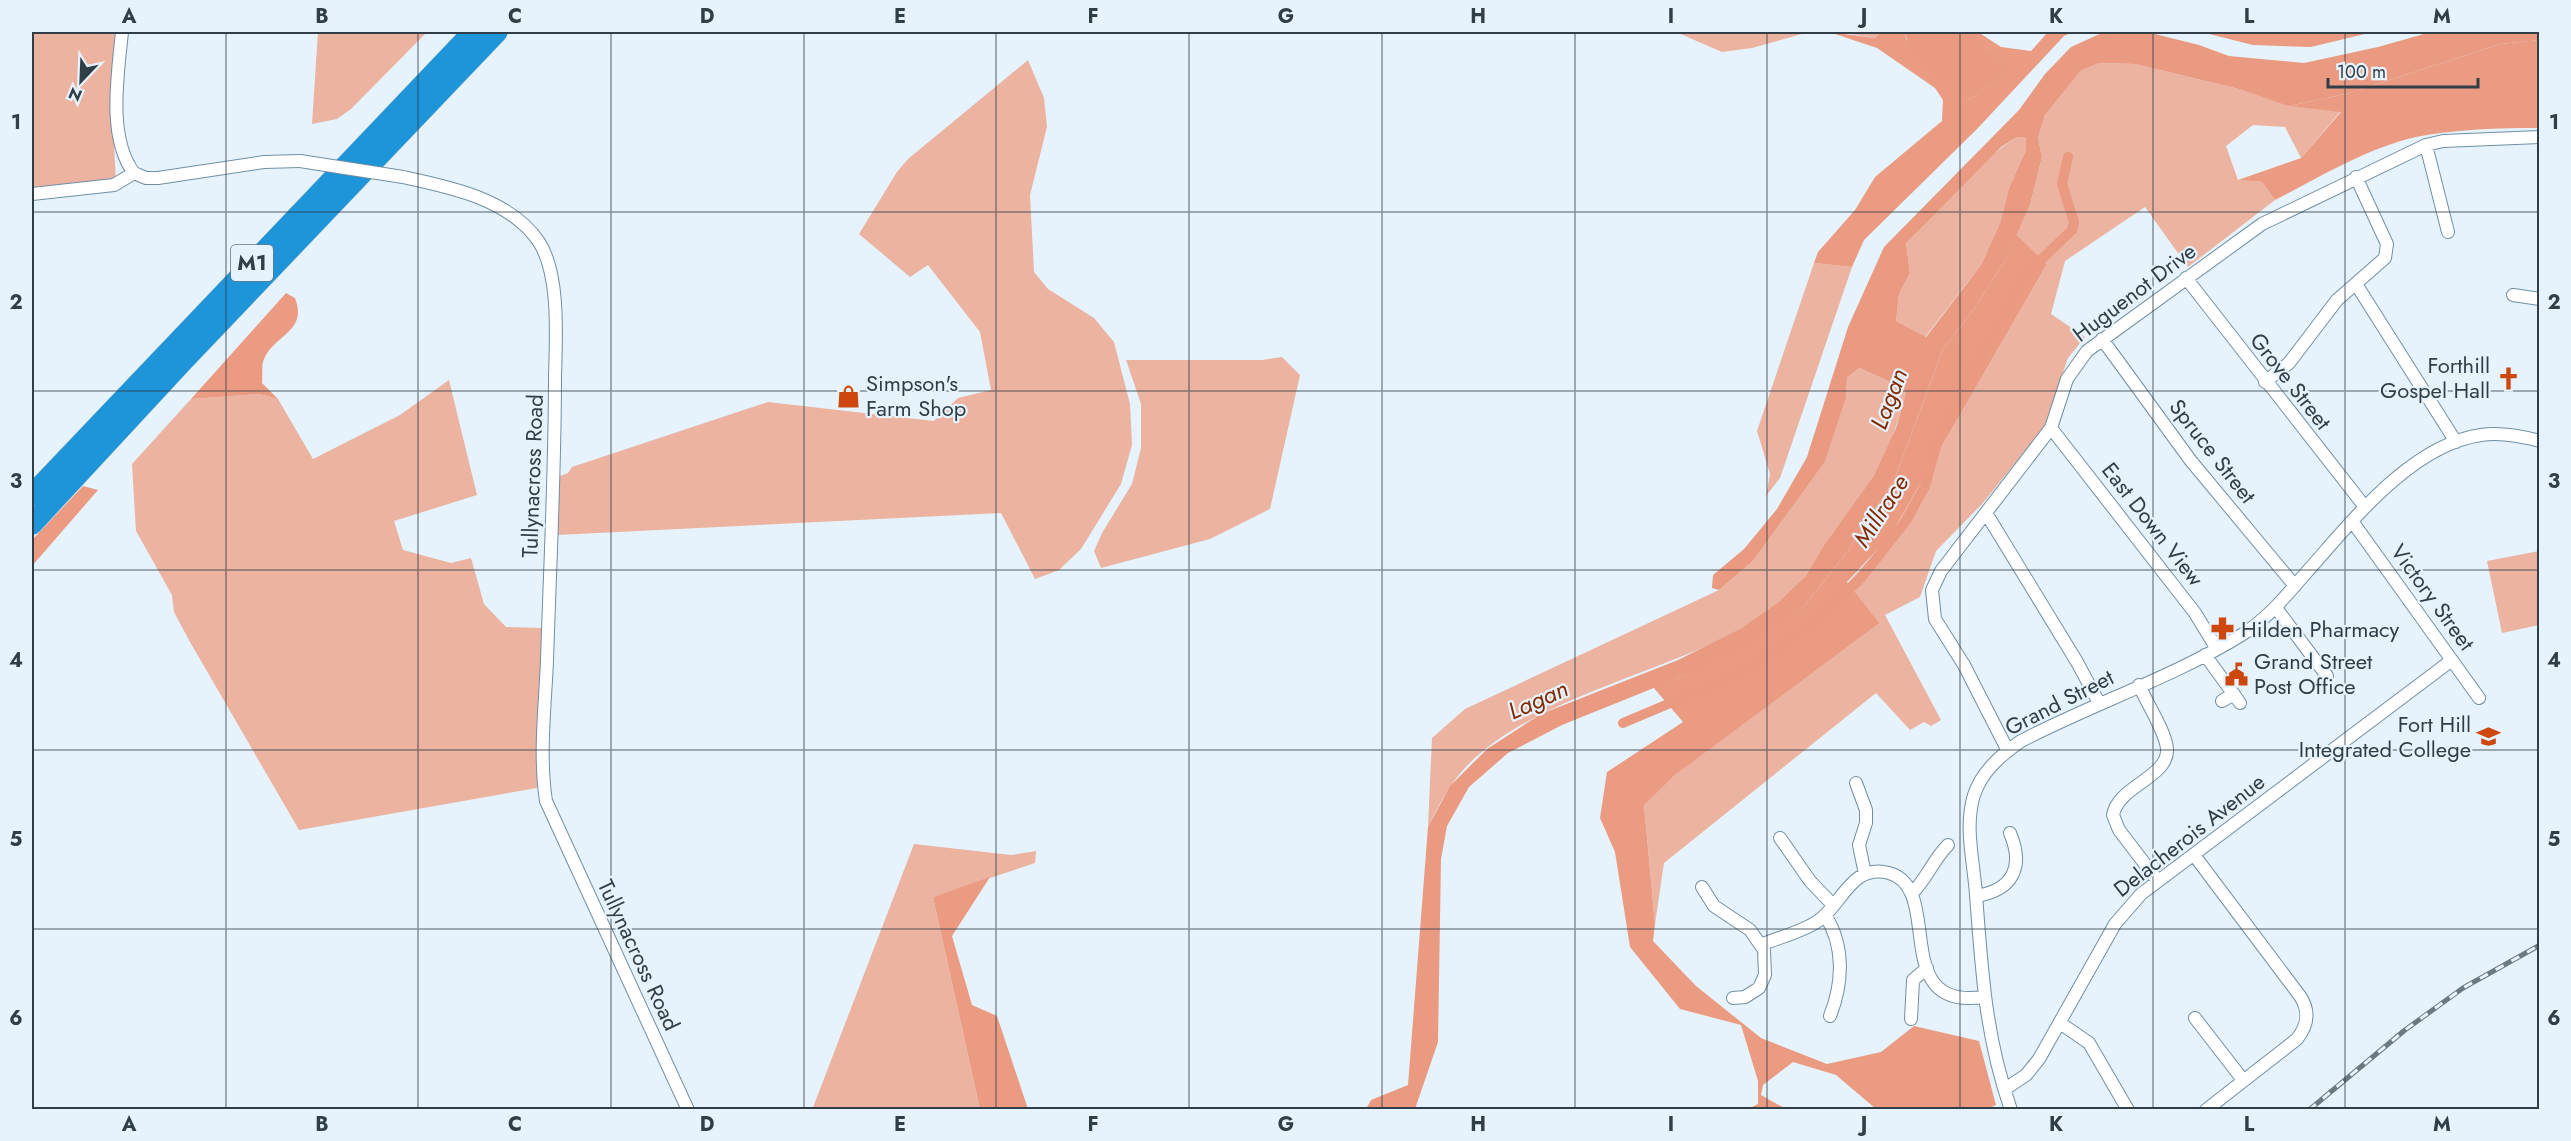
<svg xmlns="http://www.w3.org/2000/svg" width="2571" height="1141" font-family="Jost,sans-serif">
  <rect width="100%" height="100%" fill="#e6f3fd"/>
  <path fill="#ebb3a0" d="M32 32H115L111 87 116 182 32 191Z
    M318 32H427L351 109 337 119 312 124Z
    M1676 32H1809L1752 48 1722 52Z
    M1838 32H1881L1875 38Z
    M1028 60 1044 98 1047 127 1030 195 1034 272 1048 289 1094 318 1114 342 1130 404 1132 445 1121 484 1081 549 1059 570 1035 579 1001 513 557 535 560 476 568 473 572 467 768 402 934 421 958 398 991 390 980 332 928 265 910 277 859 234 897 172 908 159Z
    M2099 63 2135 64 2239 89 2292 106 2341 111 2301 158 2285 127 2253 125 2226 146 2238 180 2262 182 2275 200 2188 267 2145 207 2065 261 2051 314 2085 337 2068 358 2044 427 1982 504 1936 551 1920 597 1885 615 1941 720 1931 726 1924 722 1910 730 1876 693 1664 863 1655 924 1644 804 1676 774 1890 536 2047 264 2016 234 2030 205 2042 157 2038 138 2045 115 2081 69Z
    M2017 137H2026V150L2009 188 2000 223 1981 265 1925 337 1896 321 1899 294 1910 273 1906 243C1941 207 1974 164 2017 137Z
    M1814 263 1852 267 1780 478 1766 496 1770 474 1757 431Z
    M1282 357 1300 375 1270 509 1210 539 1101 568 1094 551 1102 533 1132 484 1141 448V404L1126 360H1262Z
    M1859 368 1902 387 1906 393C1898 421 1889 452 1874 477 1860 499 1843 519 1828 540 1821 551 1815 564 1807 575 1792 596 1763 616 1741 629 1656 677 1504 704 1450 787 1441 800 1435 814 1428 827L1432 738 1465 709 1719 590 1753 561 1825 462 1846 398 1847 378Z
    M449 380 477 495 394 521 403 550 451 563 471 558 484 604 506 627 543 628 537 788 299 830 190 642 174 612 172 595 136 531 132 464 191 399 259 394 278 399 313 459 400 415Z
    M2539 551V625L2502 633 2487 561Z
    M914 844 1011 855 1036 851 1035 863 933 897 980 1109 812 1110Z"/>
  <path fill="#eb9b81" d="M1829 32 1875 38 1881 32H1905L1906 39 1969 100 2006 71C1991 47 1981 41 1954 32H1978L2001 47 2031 51 2048 32H2073L2064 36 1977 129 1864 240 1852 267 1814 263 1818 252 1855 210 1875 177 1942 121 1943 100 1935 88 1877 48Z
    M2201 32H2373L2311 47 2253 45Z
    M2539 40V128C2499 128 2457 129 2416 137 2367 148 2320 177 2275 200L2262 182 2238 180 2301 158 2341 112 2289 106 2350 93 2500 44Z
    M2016 234 2047 264 1890 536 1847 582 1879 623 1676 774 1644 805 1655 924 1653 941 1696 986 1761 1038 1827 1064 1881 1052 1914 1026 1979 1041 1996 1105 1985 1110 1876 1109 1836 1075 1793 1062 1763 1085 1761 1095 1786 1109H1748L1758 1104V1081L1741 1025 1680 1009 1630 947 1615 852 1600 818 1607 772 1683 722 1653 687 1681 677 1804 606 1848 551 1894 480 1943 349 1974 309 2004 262Z
    M286 293 295 298C308 332 275 334 264 359 261 365 263 376 262 383L278 399 259 394 191 399Z
    M83 486 98 490 32 566V540Z
    M990 877 952 936 972 1005 997 1016 1028 1109H980L933 897Z"/>
  <path fill="#e99a80" fill-rule="evenodd" d="M1905 32C1953 31 1978 27 2007 71L1969 100C1949 81 1909 60 1905 32Z
    M2104 32H2147L2199 45 2229 56 2304 63 2378 47 2431 32H2539L2540 40 2500 44 2350 93 2289 106 2239 89 2135 64 2099 63 2081 70 2045 115 2038 138 2042 157 2030 205 2004 262 1974 309 1943 349 1894 480 1848 551 1804 606 1748 644 1681 677 1562 725 1508 753 1469 787 1447 826 1441 859 1438 1042 1415 1109H1366L1371 1100 1408 1085 1428 827 1450 786 1487 749 1541 714 1678 660 1742 628 1779 602 1806 576 1825 544 1874 476 1896 428 1906 393 1902 387 1859 368 1847 378 1846 398 1825 462 1753 561 1719 590 1712 588 1713 575 1744 549 1777 509 1807 457 1848 327 1884 247 2019 110 2045 74 2071 47ZM2017 137H2026V150L2009 188 2000 223 1981 265 1926 337 1896 321 1899 294 1910 273 1906 243 2001 147Z"/>
  <g fill="none" stroke-linecap="round" stroke-linejoin="round">
    <path stroke="#e99a80" stroke-width="10" d="M1623 723 1739 674 1812 624 1861 578 1906 521 1925 486 1940 432 2024 276 2072 230 2074 222 2062 184 2068 157"/>
    <defs>
      <path id="minor" d="M122 32C118 73 107 138 134 173
        M2426 145 2448 232
        M134 173 146 178H158L264 162 300 161
        M403 177C450 187 510 199 539 242 560 274 556 338 555 376 555 471 550 566 547 661 545 707 539 756 546 801L688 1110
        M32 194 114 185 134 173
        M2186 278 2365 507
        M2356 284 2456 442
        M2513 295 2540 299
        M2102 339 2191 461 2295 586
        M2265 382 2289 363 2337 300 2385 258 2387 244 2356 177
        M2051 428 2195 613 2217 649
        M1986 513 2077 662 2099 703
        M2352 521 2479 698
        M2276 608 2327 676
        M2205 655 2240 703
        M2139 685C2146 702 2166 732 2167 749 2169 777 2118 786 2113 815L2119 830 2158 881
        M2222 701 2234 694
        M2008 751 1964 665 1935 619 1932 590 1941 571 2051 428 2067 379 2087 351 2262 224 2426 145 2443 141 2540 137
        M1856 783 1866 810V823L1859 845 1865 874
        M1780 838 1810 881 1833 905
        M2194 855 2300 996C2310 1011 2308 1025 2297 1039L2206 1110
        M1702 887 1714 906 1750 930 1764 950 1765 975 1759 988 1745 997 1733 998
        M1912 893C1927 879 1932 861 1948 845
        M1976 896C2014 890 2024 866 2010 833
        M1825 915C1845 946 1843 983 1830 1016
        M1763 944C1780 937 1802 932 1818 921 1842 905 1851 863 1889 873 1945 888 1888 1011 1983 997
        M2195 1018 2243 1080
        M1911 1019 1913 980 1927 968
        M2060 1023 2089 1043 2128 1110
        M2005 1089 2026 1075 2039 1059 2115 924 2141 894 2452 660
        M2011 1110C1985 1035 1982 972 1976 895 1974 863 1964 827 1974 795 1982 771 2001 755 2021 741 2092 704 2176 676 2243 634 2268 618 2286 596 2305 574 2350 524 2410 445 2481 435 2500 432 2521 436 2540 441"/>
      <path id="motorway" d="M32 495 473 32
        M32 524 182 362 497 32"/>
    </defs>
    <use href="#minor" stroke="#708fa5" stroke-width="14"/>
    <use href="#motorway" stroke="#cdd1d3" stroke-width="22"/>
    <use href="#minor" stroke="#fff" stroke-width="12"/>
    <use href="#motorway" stroke="#1e95d8" stroke-width="21"/>
    <defs>
      <path id="rail" d="M2309 1110 2405 1030 2463 988 2540 945"/>
    </defs>
    <use href="#rail" stroke="#6b7982" stroke-width="5"/>
    <use href="#rail" stroke="#e6f3fd" stroke-width="3" stroke-dasharray="9" stroke-linecap="butt"/>
    <defs>
      <path id="minor-bridge" d="M300 161 403 177"/>
    </defs>
    <use href="#minor-bridge" stroke="#708fa5" stroke-width="14" stroke-linecap="butt"/>
    <use href="#minor-bridge" stroke="#fff" stroke-width="12"/>
  </g>
  <path fill="none" stroke="#303e47" stroke-width="1.5" stroke-opacity="0.55" d="M226 32V1110M418 32V1110M611 32V1110M804 32V1110M996 32V1110M1189 32V1110M1382 32V1110M1575 32V1110M1767 32V1110M1960 32V1110M2153 32V1110M2345 32V1110M32 212H2540M32 391H2540M32 570H2540M32 750H2540M32 929H2540"/>
  <defs>
    <symbol id="church-bare" viewBox="-9 -9 18 18"><path d="M-1.2-6h2.4v3.5h3.3v2.4h-3.3V6h-2.4V-.1h-3.3v-2.4h3.3Z" fill="#cd470f" stroke="#e6f3fd" stroke-width="2.5" paint-order="stroke"/></symbol>
    <symbol id="shop-bare" viewBox="-9 -9 18 18"><path d="M-5-2.5h2.3a2.7 3.5 0 0 1 5.4 0H5L5.5 6h-11ZM-1.5-2.5h3a1.5 2.3 0 0 0-3 0Z" fill="#cd470f" stroke="#e6f3fd" stroke-width="2.5" paint-order="stroke"/></symbol>
    <symbol id="pharmacy-bare" viewBox="-9 -9 18 18"><path d="M-2-6h4v4h4v4h-4v4h-4v-4h-4v-4h4Z" fill="#cd470f" stroke="#e6f3fd" stroke-width="2.5" paint-order="stroke"/></symbol>
    <symbol id="civic-bare" viewBox="-9 -9 18 18"><path d="M-.6-6.5H3V-4.5H.6V-3L4-1V1h2V6H-6V1h2V-1L-.6-3ZM-1.2 2.5V6h2.4V2.5Z" fill="#cd470f" stroke="#e6f3fd" stroke-width="2.5" paint-order="stroke"/></symbol>
    <symbol id="school-bare" viewBox="-9 -9 18 18"><path d="M0-5L7-2L0 1L-7-2ZM-4 1L0 2.5L4 1V4Q0 6-4 4Z" fill="#cd470f" stroke="#e6f3fd" stroke-width="2.5" paint-order="stroke"/></symbol>
  </defs>
  <g fill-rule="evenodd">
    <use href="#church-bare" x="2492" y="362" width="33" height="33"/>
    <use href="#shop-bare" x="832" y="380" width="33" height="33"/>
    <use href="#pharmacy-bare" x="2206" y="612" width="33" height="33"/>
    <use href="#civic-bare" x="2220" y="658" width="33" height="33"/>
    <use href="#school-bare" x="2472" y="720" width="33" height="33"/>
  </g>
  <g text-anchor="middle" stroke-width="4.5" stroke-linejoin="round" paint-order="stroke">
    <rect fill="#e6f3fd" stroke="#67747e" stroke-width="1.5" x="231" y="245" width="42" height="36" rx="4.5"/>
    <g font-size="21" font-weight="bold" fill="#303e47">
      <text x="252" y="270">M1</text>
    </g>
    <g font-size="22" fill="#303e47" stroke="#e6f3fd">
      <text transform="translate(2134 292) rotate(-37)" y="8">Huguenot Drive</text>
      <text transform="translate(2291 381) rotate(52)" y="8">Grove Street</text>
      <text transform="translate(2213 451) rotate(52)" y="8">Spruce Street</text>
      <text transform="translate(532 476) rotate(-88)" y="8">Tullynacross Road</text>
      <text transform="translate(2153 524) rotate(52)" y="8">East Down View</text>
      <text transform="translate(2433 597) rotate(54)" y="8">Victory Street</text>
      <text transform="translate(2059 702) rotate(-27)" y="8">Grand Street</text>
      <text transform="translate(2189 835) rotate(-38)" y="8">Delacherois Avenue</text>
      <text transform="translate(639 955) rotate(65)" y="8">Tullynacross Road</text>
    </g>
    <g font-size="22" fill="#303e47" stroke="#e6f3fd" text-anchor="start">
      <text x="2490" y="373" text-anchor="end">Forthill<tspan x="2490" dy="25">Gospel Hall</tspan></text>
      <text x="866" y="391">Simpson's<tspan x="866" dy="25">Farm Shop</tspan></text>
      <text x="2241" y="637">Hilden Pharmacy</text>
      <text x="2254" y="669">Grand Street<tspan x="2254" dy="25">Post Office</tspan></text>
      <text x="2471" y="732" text-anchor="end">Fort Hill<tspan x="2471" dy="25">Integrated College</tspan></text>
    </g>
    <g font-size="24" font-style="italic" fill="#852902" stroke="#e6f3fd">
      <text transform="translate(1889 399) rotate(-69)" y="8">Lagan</text>
      <text transform="translate(1881 511) rotate(-57)" y="8">Millrace</text>
      <text transform="translate(1538 700) rotate(-24)" y="8">Lagan</text>
    </g>
  </g>
  <rect width="2571" height="1141" fill="none" stroke="#e6f3fd" stroke-width="66"/>
  <g transform="translate(81 81) rotate(203)" stroke="#e6f3fd" stroke-width="4.5" paint-order="stroke">
  <path d="M0-4.5L10 22L0 15L-10 22Z" fill="#303e47"/>
  <text y="-9" font-size="16" font-weight="bold" text-anchor="middle" fill="#303e47">N</text>
  </g>
  <path d="M2328 78v9h150v-9" fill="none" stroke="#303e47" stroke-width="3"/>
  <text x="2337" y="78" font-size="18" fill="#303e47" stroke="#e6f3fd" stroke-width="4.5" paint-order="stroke">100 m</text>
  <rect x="33" y="33" width="2505" height="1075" fill="none" stroke="#303e47" stroke-width="2"/>
  <g font-size="20" text-anchor="middle" font-weight="bold" fill="#303e47">
    <text x="129" y="23">A</text>
    <text x="322" y="23">B</text>
    <text x="515" y="23">C</text>
    <text x="707" y="23">D</text>
    <text x="900" y="23">E</text>
    <text x="1093" y="23">F</text>
    <text x="1286" y="23">G</text>
    <text x="1478" y="23">H</text>
    <text x="1671" y="23">I</text>
    <text x="1864" y="23">J</text>
    <text x="2056" y="23">K</text>
    <text x="2249" y="23">L</text>
    <text x="2442" y="23">M</text>
    <text x="16" y="129">1</text>
    <text x="2554" y="129">1</text>
    <text x="16" y="309">2</text>
    <text x="2554" y="309">2</text>
    <text x="16" y="488">3</text>
    <text x="2554" y="488">3</text>
    <text x="16" y="667">4</text>
    <text x="2554" y="667">4</text>
    <text x="16" y="846">5</text>
    <text x="2554" y="846">5</text>
    <text x="16" y="1025">6</text>
    <text x="2554" y="1025">6</text>
    <text x="129" y="1131">A</text>
    <text x="322" y="1131">B</text>
    <text x="515" y="1131">C</text>
    <text x="707" y="1131">D</text>
    <text x="900" y="1131">E</text>
    <text x="1093" y="1131">F</text>
    <text x="1286" y="1131">G</text>
    <text x="1478" y="1131">H</text>
    <text x="1671" y="1131">I</text>
    <text x="1864" y="1131">J</text>
    <text x="2056" y="1131">K</text>
    <text x="2249" y="1131">L</text>
    <text x="2442" y="1131">M</text>
  </g>
</svg>
